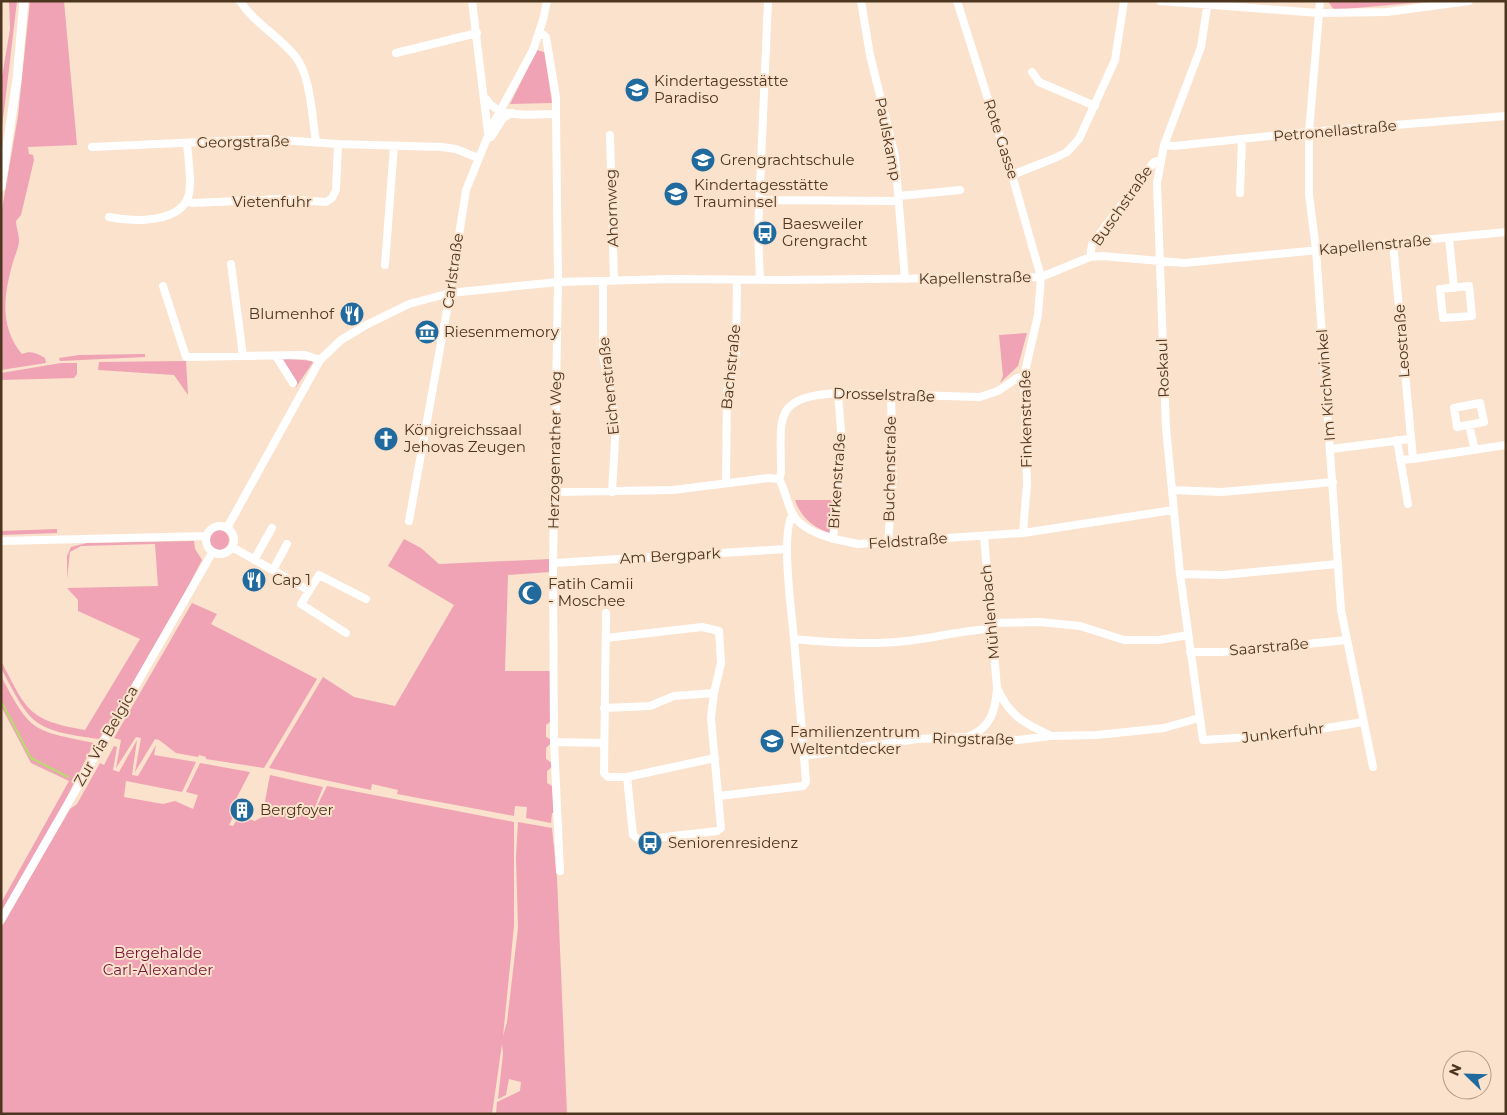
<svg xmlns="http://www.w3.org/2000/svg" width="1507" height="1115" font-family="Montserrat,sans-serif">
  <rect width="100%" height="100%" fill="#fae2cc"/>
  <path fill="#efa3b4" d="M9 1H17L1 136V83L10 29Z
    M30 1H64L77 145 28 147 29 154 33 155 34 160 21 215 16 221C16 227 19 234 19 240 19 247 15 255 13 262 3 297 0 328 22 354 31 350 37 353 45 358L46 363 1 370V215L18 116Z
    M1328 1H1435L1334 10Z
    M537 50 544 52 545 57 552 103 510 104Z
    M1027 333 1018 366 1000 383 1003 376 999 335Z
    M145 354V357L60 361 59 358 79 355Z
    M278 358 314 361 296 387Z
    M186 361 188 395 174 375 98 370 99 362Z
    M61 363H77V374L74 378 1 380V373Z
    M795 500H834L830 533C813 528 800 516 795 500Z
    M57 529V533L1 535V531Z
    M209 540a10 10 0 1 1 20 0a10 10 0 1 1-20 0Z
    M404 539 421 548 439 564 550 559V572L508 575 505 671H550L551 721 546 725V737L551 740V743L546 748V759L552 763V767L547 771V783L552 786 554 813H552L551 823 526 818 527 807 515 806 514 816 397 794 398 790 372 784 371 790 269 768 323 677 354 697 395 706 454 605 388 566Z
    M194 541 195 549 202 560 176 610 127 696 99 739C32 730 31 725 1 668V661C27 710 27 720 85 730L140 639 78 611V600L67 588 158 586 155 544 81 546 70 552 67 579V556L71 547 87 543Z
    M192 603 217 614 211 624 317 679 264 768 206 759V757L199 755 198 757 176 753 159 740 155 739 135 772 141 738 136 737 116 768 121 740 114 738Z
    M1 676C31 733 32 730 94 743L61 809 1 914V903L69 781 31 763 1 706Z
    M137 740 132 775 138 776 156 745 154 755 196 762 182 792 126 781 124 797 163 804 175 801 193 809 198 795 186 792 200 763 250 772 236 799 234 815 229 825 233 826 239 816 255 821 262 817 270 775 323 787 309 822 327 786 514 822V926L503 1036 507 1022 518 928 516 857 518 822 552 828 557 878 567 1114H496L497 1102 520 1091 521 1082 509 1079 506 1095 498 1099 503 1054 502 1044 492 1114H1V928L70 809 77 804 100 763 104 765 114 746 117 747 113 770 119 772Z"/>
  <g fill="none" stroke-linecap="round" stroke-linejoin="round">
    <path stroke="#b7dc6e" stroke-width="2" d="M1 701 31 758 68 777"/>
    <path stroke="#fff" stroke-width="8" d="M240 1C254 23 279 36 295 56 311 75 312 118 316 142
      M472 1 488 133
      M861 1 870 55 895 156 905 279
      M957 1 1012 175 1041 277 1038 315 1024 376 1027 484 1023 533
      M1160 1 1319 13 1387 12 1469 1
      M1208 1 1201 47 1164 145 1157 183 1166 428 1180 574 1203 740 1284 735 1363 722
      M1320 1 1309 132V194L1316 250 1341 610 1373 767
      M540 32 546 37 556 97V114L558 282 553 563 554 742 560 871
      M396 53 477 33
      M1032 72 1039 82 1095 106
      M486 99C499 120 534 114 556 114
      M610 135 614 281
      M491 137 503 118 512 113
      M1164 145 1174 146 1309 132 1506 116
      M92 147 267 139 338 144 442 147 456 149 478 158
      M1012 175 1055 158 1067 152 1079 139 1115 60 1124 1
      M1240 193 1242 140
      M899 196 960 190
      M187 200 192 203 282 199 326 202 332 198 336 190 338 144
      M759 200 899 201
      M109 217C132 222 182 224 189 194 192 179 188 159 187 143
      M1449 238 1454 288
      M1393 243 1413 459 1400 460
      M1090 257 1092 244 1154 162 1160 160
      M231 264 243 356
      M385 265 394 146
      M760 280 758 232 768 1
      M603 281V355L616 422 612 492
      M163 286 186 357 305 355 320 360
      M1469 286 1472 316 1443 318 1440 289Z
      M276 356 293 383
      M1480 403 1484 422 1457 427 1454 408Z
      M1469 425 1475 450
      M1397 440 1408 504
      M1331 449 1410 439
      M1413 459 1506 445
      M779 479C785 490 787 502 792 513 803 534 837 540 858 544L1023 533 1173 510
      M779 479 781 473C781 417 772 397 838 393L980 397 998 391 1017 378 1024 376
      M726 483 727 391 736 355 737 280
      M1172 490 1222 492 1333 482
      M555 492 673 490 769 478 779 479
      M793 514C780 532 792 614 794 639
      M409 521 450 293 466 190 492 126 533 50 543 20 547 1
      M206 540a14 14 0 1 1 28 0a14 14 0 1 1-28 0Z
      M227 528 320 360 341 340 366 325 409 304 450 293 558 282 671 279 785 280 1041 277 1090 257 1102 256 1184 263 1506 232
      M984 536 997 688C1010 716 1022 722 1049 735
      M833 539 842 443 838 393
      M1 541 206 536
      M888 543 893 478 891 395
      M232 547 308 590
      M254 560 272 528
      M553 563 787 549
      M273 570 287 544
      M1180 574 1223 575 1337 564
      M606 613 604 773 608 777H627L715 758
      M990 623 1040 622 1080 626 1124 640H1159L1188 635
      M991 629C962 630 935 638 906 641 869 645 832 643 794 639L804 756 917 739 968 737 1018 740 1050 736 1097 735 1164 728 1199 718
      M346 633 301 604 319 575 366 599
      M606 638 702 627 719 631 721 663 714 693 711 718 721 828 717 831 639 840 633 835 627 777
      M1190 652H1226L1347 640
      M604 708 650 706 674 696 714 693
      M970 736C991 727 995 711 997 690
      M554 742 603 743
      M719 796 803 786 806 782 804 756
      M1 920 212 553"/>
    <path stroke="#fff" stroke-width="9" d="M1 187 17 79 24 1"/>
  </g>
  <defs>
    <symbol id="school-disc" viewBox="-11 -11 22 22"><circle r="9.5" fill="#216a9d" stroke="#fae2cc"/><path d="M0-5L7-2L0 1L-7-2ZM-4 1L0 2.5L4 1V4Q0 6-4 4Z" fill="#fff"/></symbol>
    <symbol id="bus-disc" viewBox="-11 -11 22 22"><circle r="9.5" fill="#216a9d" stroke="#fae2cc"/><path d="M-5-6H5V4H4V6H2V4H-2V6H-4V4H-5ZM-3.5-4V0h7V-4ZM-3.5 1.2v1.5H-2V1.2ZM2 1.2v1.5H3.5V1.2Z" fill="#fff"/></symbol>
    <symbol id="restaurant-disc" viewBox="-11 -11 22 22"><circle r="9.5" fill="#216a9d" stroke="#fae2cc"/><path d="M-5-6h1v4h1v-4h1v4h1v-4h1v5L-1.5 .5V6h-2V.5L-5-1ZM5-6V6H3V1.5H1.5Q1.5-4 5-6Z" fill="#fff"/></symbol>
    <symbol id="museum-disc" viewBox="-11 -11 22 22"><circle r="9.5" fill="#216a9d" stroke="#fae2cc"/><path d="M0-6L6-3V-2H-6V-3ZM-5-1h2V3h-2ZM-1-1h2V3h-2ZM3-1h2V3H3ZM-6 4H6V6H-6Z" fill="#fff"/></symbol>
    <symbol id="church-disc" viewBox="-11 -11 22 22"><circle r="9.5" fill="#216a9d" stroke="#fae2cc"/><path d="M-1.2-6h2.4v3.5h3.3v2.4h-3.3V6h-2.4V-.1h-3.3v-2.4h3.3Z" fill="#fff"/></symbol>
    <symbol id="mosque-disc" viewBox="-11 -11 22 22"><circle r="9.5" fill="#216a9d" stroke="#fae2cc"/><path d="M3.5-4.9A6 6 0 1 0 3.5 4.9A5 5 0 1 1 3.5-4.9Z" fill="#fff"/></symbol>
    <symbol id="building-disc" viewBox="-11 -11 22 22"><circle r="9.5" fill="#216a9d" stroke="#fae2cc"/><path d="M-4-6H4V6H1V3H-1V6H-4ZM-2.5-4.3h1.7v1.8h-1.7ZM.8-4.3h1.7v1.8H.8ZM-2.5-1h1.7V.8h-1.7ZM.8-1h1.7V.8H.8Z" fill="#fff"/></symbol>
  </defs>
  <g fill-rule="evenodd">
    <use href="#school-disc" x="623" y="76" width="28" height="28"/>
    <use href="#school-disc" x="689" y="146" width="28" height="28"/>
    <use href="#school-disc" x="662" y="180" width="28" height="28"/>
    <use href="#bus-disc" x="751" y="219" width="28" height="28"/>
    <use href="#restaurant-disc" x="338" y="300" width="28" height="28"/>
    <use href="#museum-disc" x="413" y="318" width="28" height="28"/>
    <use href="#church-disc" x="372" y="425" width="28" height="28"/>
    <use href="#restaurant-disc" x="240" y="566" width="28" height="28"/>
    <use href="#mosque-disc" x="516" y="579" width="28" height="28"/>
    <use href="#school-disc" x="758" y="727" width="28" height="28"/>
    <use href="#building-disc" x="228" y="796" width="28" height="28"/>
    <use href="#bus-disc" x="636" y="829" width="28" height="28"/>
  </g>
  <g text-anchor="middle" stroke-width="4" stroke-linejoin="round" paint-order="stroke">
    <g font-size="15" fill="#4d361f" stroke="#fae2cc" text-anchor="start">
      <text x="654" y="86">Kindertagesstätte<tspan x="654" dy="17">Paradiso</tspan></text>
      <text x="720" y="165">Grengrachtschule</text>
      <text x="694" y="190">Kindertagesstätte<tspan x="694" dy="17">Trauminsel</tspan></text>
      <text x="782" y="229">Baesweiler<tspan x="782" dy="17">Grengracht</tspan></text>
      <text x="334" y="319" text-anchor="end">Blumenhof</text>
      <text x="444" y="337">Riesenmemory</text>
      <text x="404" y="435">Königreichssaal<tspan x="404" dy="17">Jehovas Zeugen</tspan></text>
      <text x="272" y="585">Cap 1</text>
      <text x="548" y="589">Fatih Camii<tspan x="548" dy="17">- Moschee</tspan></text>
      <text x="790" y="737">Familienzentrum<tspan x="790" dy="17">Weltentdecker</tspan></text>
      <text x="260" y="815">Bergfoyer</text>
      <text x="668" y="848">Seniorenresidenz</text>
    </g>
    <g font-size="15" fill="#4d361f" stroke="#fae2cc">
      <text transform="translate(1335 131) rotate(-5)" y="5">Petronellastraße</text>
      <text transform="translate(888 139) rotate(79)" y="5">Paulskamp</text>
      <text transform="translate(1001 139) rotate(72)" y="5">Rote Gasse</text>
      <text transform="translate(243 142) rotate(-1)" y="5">Georgstraße</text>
      <text x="272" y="207">Vietenfuhr</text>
      <text transform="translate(1122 206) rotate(-55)" y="5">Buschstraße</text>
      <text transform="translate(612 208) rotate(-92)" y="5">Ahornweg</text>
      <text transform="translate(1375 245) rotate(-5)" y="5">Kapellenstraße</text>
      <text transform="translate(453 271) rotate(-82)" y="5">Carlstraße</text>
      <text transform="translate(975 278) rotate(-1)" y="5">Kapellenstraße</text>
      <text transform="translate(1402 341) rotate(-94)" y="5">Leostraße</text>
      <text transform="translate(731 367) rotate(-84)" y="5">Bachstraße</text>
      <text transform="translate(1163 368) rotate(-92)" y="5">Roskaul</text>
      <text transform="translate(1326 385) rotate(-94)" y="5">Im Kirchwinkel</text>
      <text transform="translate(609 386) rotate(-96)" y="5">Eichenstraße</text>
      <text transform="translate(884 395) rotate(2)" y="5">Drosselstraße</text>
      <text transform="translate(1026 419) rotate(-91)" y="5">Finkenstraße</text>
      <text transform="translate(555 450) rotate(-89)" y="5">Herzogenrather Weg</text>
      <text transform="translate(890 469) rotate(-89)" y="5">Buchenstraße</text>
      <text transform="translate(837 481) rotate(-86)" y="5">Birkenstraße</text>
      <text transform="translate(908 541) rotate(-4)" y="5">Feldstraße</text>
      <text transform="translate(670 556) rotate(-3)" y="5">Am Bergpark</text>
      <text transform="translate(990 612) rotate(-95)" y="5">Mühlenbach</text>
      <text transform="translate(1269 647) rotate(-5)" y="5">Saarstraße</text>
      <text transform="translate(1283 733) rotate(-7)" y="5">Junkerfuhr</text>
      <text transform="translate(106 736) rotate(-60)" y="5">Zur Via Belgica</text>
      <text transform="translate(973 739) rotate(1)" y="5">Ringstraße</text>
    </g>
    <g font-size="15" fill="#7a143b" stroke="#fae2cc">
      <text x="158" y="958">Bergehalde<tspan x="158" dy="17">Carl-Alexander</tspan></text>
    </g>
  </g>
  <rect width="1507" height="1115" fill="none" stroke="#4d361f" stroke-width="5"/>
  <g transform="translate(1467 1075) rotate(293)"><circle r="24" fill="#fae2cc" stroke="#b59d87"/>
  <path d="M0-4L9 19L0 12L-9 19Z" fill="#216a9d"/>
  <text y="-8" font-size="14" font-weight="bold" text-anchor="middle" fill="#4d361f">N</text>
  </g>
</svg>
